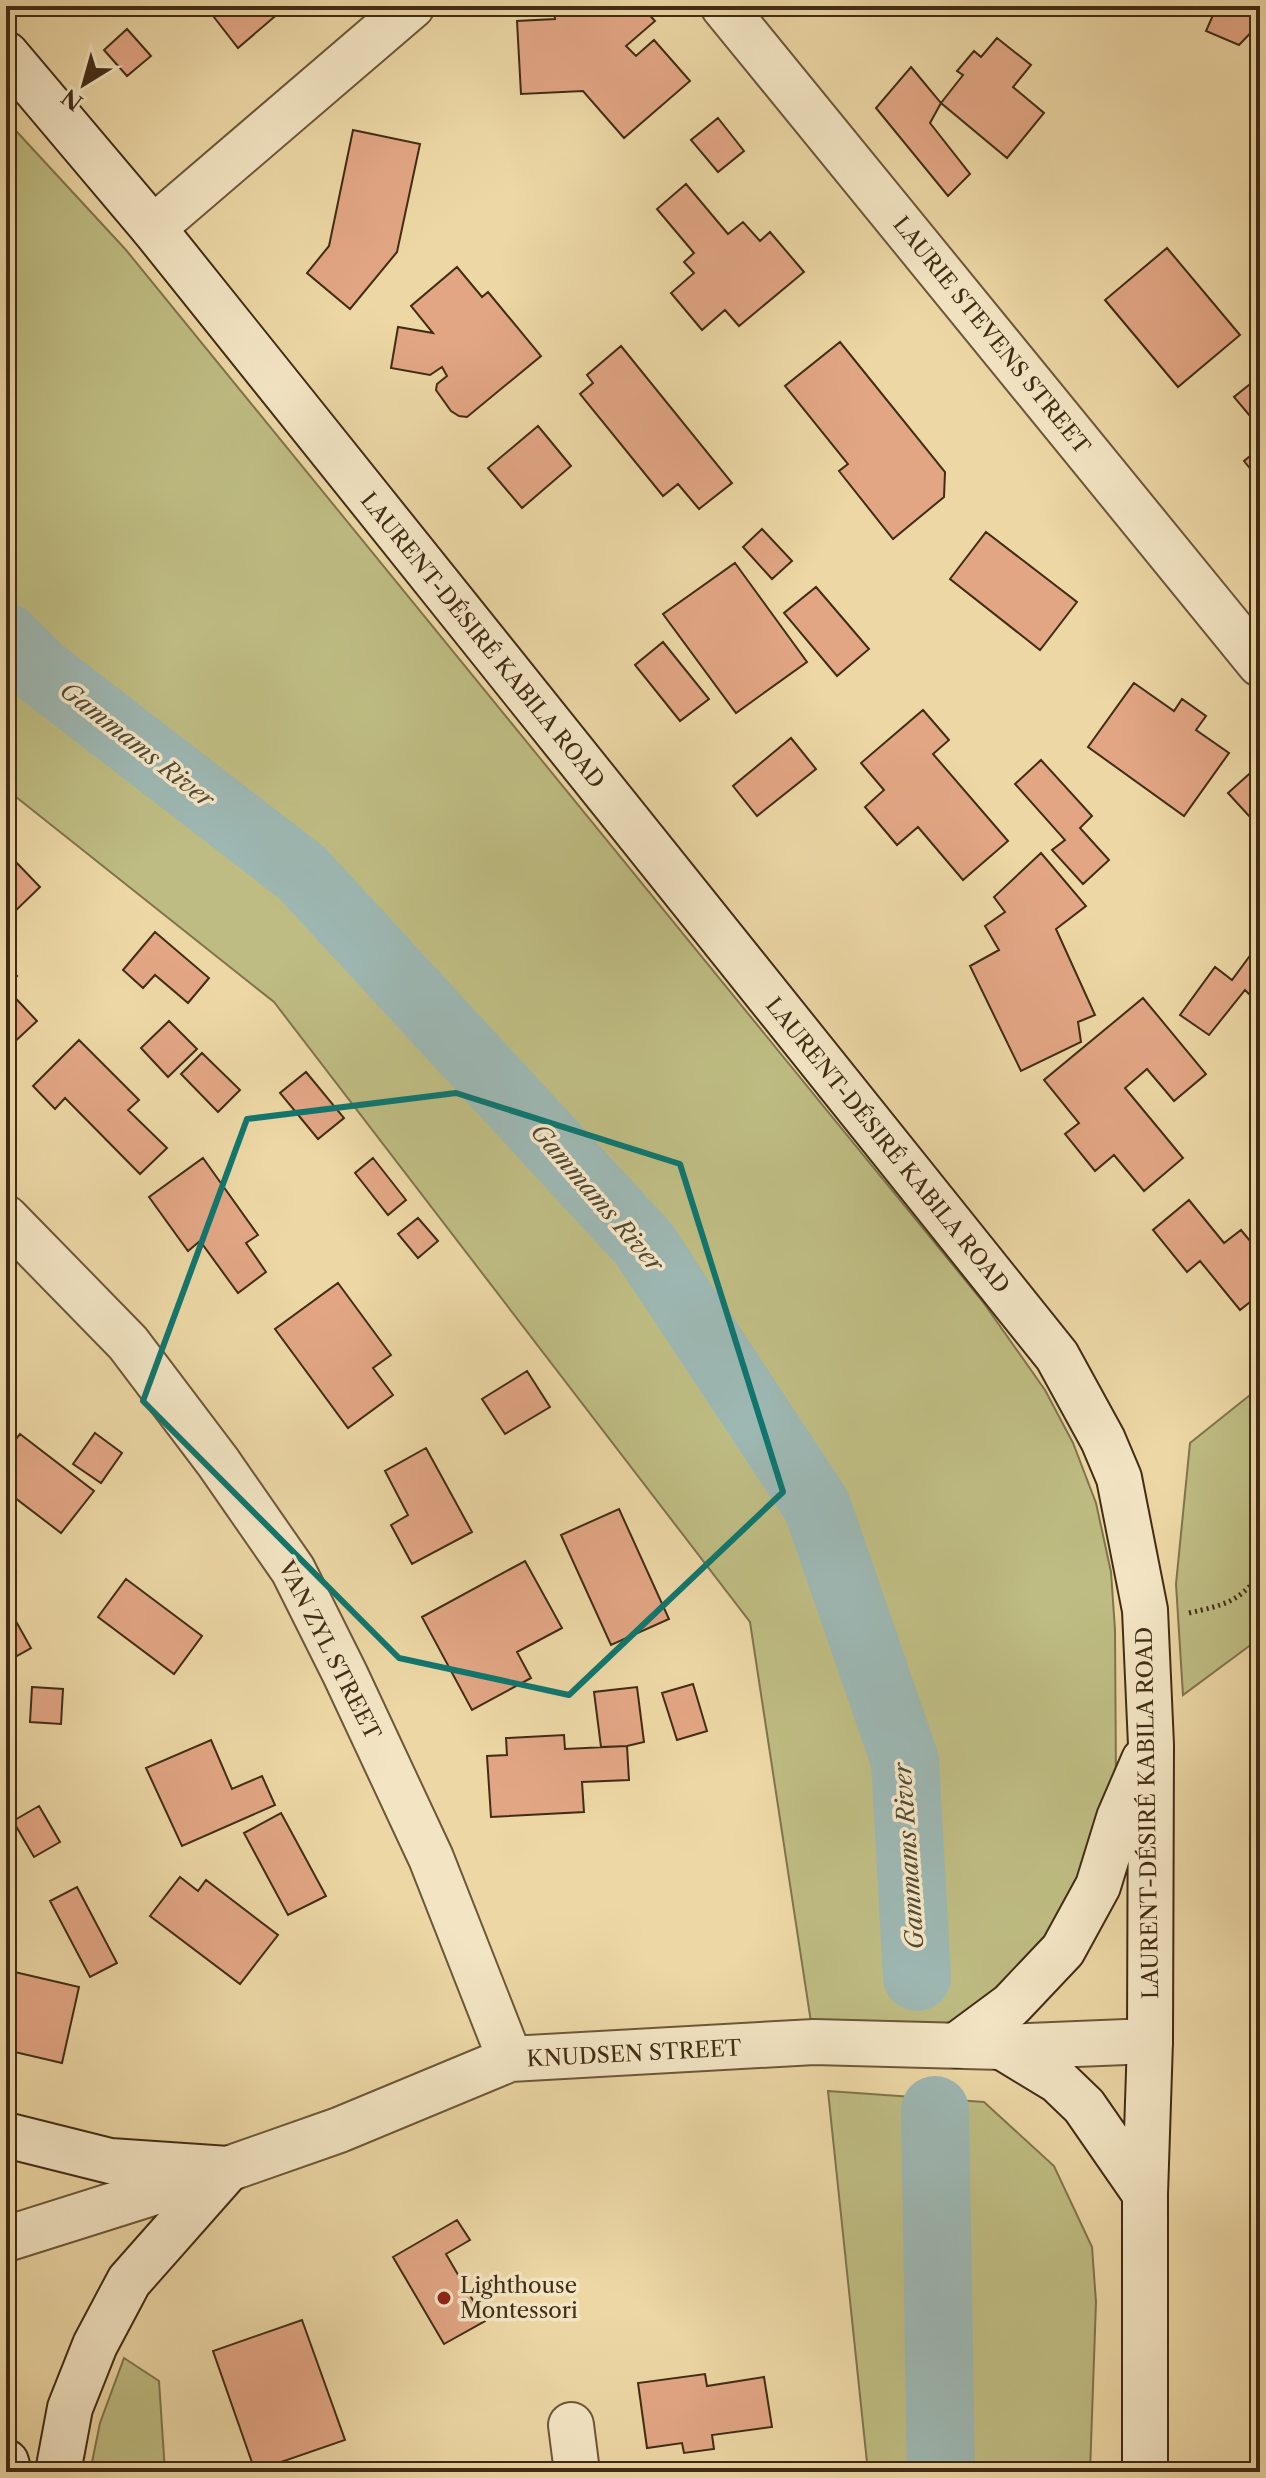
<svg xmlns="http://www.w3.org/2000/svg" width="1266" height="2478" font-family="'Libre Caslon Text',serif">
  <rect width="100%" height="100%" fill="#ecd7a5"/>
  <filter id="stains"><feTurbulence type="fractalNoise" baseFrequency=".0025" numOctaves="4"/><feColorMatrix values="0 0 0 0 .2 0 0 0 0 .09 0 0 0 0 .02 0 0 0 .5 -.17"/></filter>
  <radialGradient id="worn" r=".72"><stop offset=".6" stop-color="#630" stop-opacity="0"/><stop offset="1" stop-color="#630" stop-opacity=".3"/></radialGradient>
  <path fill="#bebc82" stroke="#80744c" stroke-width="2" d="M6 120 126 250 983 1302 1045 1390 1073 1443 1096 1503 1111 1572 1115 1630 1116 1783 1098 1886 957 2045 814 2042 750 1622 274 1002 6 789Z
    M1260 1387V1638L1183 1695 1176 1584 1190 1443Z
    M828 2091 984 2102 1054 2166 1092 2247 1096 2302 1090 2472H868Z
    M124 2358 159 2381 165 2472H90L100 2423Z"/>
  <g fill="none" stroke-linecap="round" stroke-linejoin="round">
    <path stroke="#9db7b2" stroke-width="68" d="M6 637 40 671 302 873 644 1244 817 1506 905 1761 917 1977
      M935 2110 941 2472"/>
  </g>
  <path fill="#e2a685" stroke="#412c15" stroke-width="2" d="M217 6H287L238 48 210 12Z
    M554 6H641L655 21 626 46 636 56 654 40 690 81 624 138 583 91 521 94 517 21 555 19Z
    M1217 6H1260V23L1239 45 1206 31Z
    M127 29 151 56 127 76 104 50Z
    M997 38 1031 65 1013 87 1044 113 1007 158 941 103 963 75 957 71 974 51 981 57Z
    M911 67 941 103 930 123 970 174 948 196 876 108Z
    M718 118 744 151 718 172 691 140Z
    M353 130 420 144 397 252 350 309 307 273 329 246Z
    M686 184 728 234 743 222 760 241 770 232 804 272 739 326 725 310 702 330 671 293 694 273 684 262 694 253 657 209Z
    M1167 248 1240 335 1178 387 1105 300Z
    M457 267 482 297 488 292 541 356 467 417 459 416 451 411 436 390 437 384 447 376 442 367 430 375 391 368 398 327 433 333 411 306Z
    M840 342 945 472 944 497 893 539 839 471 848 464 785 386Z
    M621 346 732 483 699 509 678 484 663 496 580 394 593 383 587 375Z
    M1260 376V428L1234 397Z
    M538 426 571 466 522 508 488 468Z
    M1260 448V481L1244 461Z
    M762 529 792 561 772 579 743 547Z
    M986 532 1077 602 1040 650 950 579Z
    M735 563 807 662 736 713 663 614Z
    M816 587 869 649 837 676 784 613Z
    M663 642 709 699 680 721 635 665Z
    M1134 683 1174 711 1182 699 1206 716 1196 730 1229 753 1184 816 1088 747Z
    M923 710 949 740 933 754 1008 841 963 880 918 827 897 845 865 807 884 790 861 763Z
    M791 738 816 769 757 816 733 786Z
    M1041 760 1092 816 1080 828 1109 860 1083 884 1052 850 1065 840 1015 784Z
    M1258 766 1260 769V828L1228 793Z
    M1041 853 1086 906 1056 929 1095 1015 1078 1022 1081 1042 1021 1071 970 966 999 950 985 926 1005 912 994 897Z
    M14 860 40 887 6 920V868Z
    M155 932 209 978 188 1003 155 975 143 988 123 970Z
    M1260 942V1005L1245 990 1209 1035 1180 1015 1215 967 1232 980Z
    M6 964 17 976 6 987Z
    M6 988 37 1021 9 1047 6 1043Z
    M1143 998 1206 1074 1174 1101 1147 1069 1125 1088 1183 1158 1144 1191 1114 1155 1095 1171 1065 1134 1079 1123 1044 1080Z
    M169 1021 197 1049 168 1077 141 1048Z
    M79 1040 139 1100 128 1110 167 1148 140 1174 65 1098 55 1109 33 1086Z
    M202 1053 240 1090 218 1112 181 1074Z
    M306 1072 344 1118 318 1139 280 1093Z
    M203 1158 258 1235 246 1243 266 1272 238 1293 200 1241 188 1251 149 1197Z
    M373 1158 406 1200 388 1215 355 1173Z
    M1189 1200 1224 1243 1241 1230 1260 1253V1294L1240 1310 1200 1261 1187 1272 1153 1230Z
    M418 1218 438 1241 418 1258 398 1234Z
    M338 1283 391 1355 373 1368 393 1395 348 1428 275 1329Z
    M527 1371 550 1407 505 1434 482 1399Z
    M95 1433 122 1453 101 1483 73 1464Z
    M20 1434 94 1491 61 1533 6 1491V1452Z
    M426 1448 472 1532 412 1564 391 1525 408 1515 385 1471Z
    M619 1509 669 1619 611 1645 561 1535Z
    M6 1558 16 1571 6 1579Z
    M525 1561 562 1628 517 1652 531 1678 472 1710 422 1617Z
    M126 1579 202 1636 174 1674 98 1617Z
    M13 1616 31 1648 6 1662V1620Z
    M693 1684 707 1731 677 1740 662 1693Z
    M32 1687 63 1689 61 1724 30 1722Z
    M637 1687 644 1742 627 1746 601 1747 594 1692Z
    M564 1735 565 1749 627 1746 629 1780 582 1782 584 1812 491 1817 487 1756 507 1755 506 1738Z
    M211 1740 232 1789 262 1776 275 1805 182 1846 146 1768Z
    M39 1806 60 1842 34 1857 13 1821Z
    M281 1813 326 1896 288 1915 244 1833Z
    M1260 1825V1846L1250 1838Z
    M180 1877 198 1891 206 1880 278 1935 240 1984 150 1916Z
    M77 1887 117 1963 90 1977 50 1901Z
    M6 1970 79 1987 62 2063 6 2050Z
    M457 2220 470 2240 446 2254 485 2321 444 2344 393 2257Z
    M302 2320 345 2440 255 2471 213 2351Z
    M705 2374 707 2386 764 2377 772 2427 712 2435 714 2449 684 2453 682 2443 647 2448 638 2383Z"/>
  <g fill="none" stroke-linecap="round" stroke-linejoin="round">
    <defs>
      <path id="street" d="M723 6 1260 664
        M153 228 412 6
        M6 1218 128 1343 218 1462 293 1570 345 1674 431 1858 510 2059
        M6 2239 228 2169 339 2130 510 2059 814 2042 1002 2047 1150 2041
        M571 2425 577 2472"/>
      <path id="secondary" d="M6 54 153 228 1057 1356 1103 1440 1119 1478 1145 1610 1151 1745 1150 2041 1145 2194V2472
        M957 2045 1011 2005 1063 1950 1098 1886 1119 1818 1144 1760
        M1002 2047 1058 2081 1084 2106 1145 2194
        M6 2135 110 2161 228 2169
        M6 2462 9 2472
        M58 2472 70 2408 95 2345 129 2281 228 2169"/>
    </defs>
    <use href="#street" stroke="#6c5739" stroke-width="48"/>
    <use href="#secondary" stroke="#412c15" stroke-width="48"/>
    <path stroke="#412c15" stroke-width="5" stroke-dasharray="2 4" stroke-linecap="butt" d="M1189 1613C1223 1605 1238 1603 1260 1574"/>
    <use href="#street" stroke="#f3e5c4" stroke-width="44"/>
    <use href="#secondary" stroke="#f3e5c4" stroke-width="44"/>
  </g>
  <path fill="none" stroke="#0f766e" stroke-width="6" stroke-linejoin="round" d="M456 1093 680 1164 783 1492 569 1695 399 1658 143 1401 247 1119Z"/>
  <circle fill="#8f2418" stroke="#f3e5c4" stroke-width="3" cx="444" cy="2298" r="8"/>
  <g text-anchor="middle" stroke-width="7" stroke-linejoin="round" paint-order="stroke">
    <g font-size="22" fill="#412c15" stroke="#f3e5c4">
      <text transform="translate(992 335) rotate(51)" y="8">LAURIE STEVENS STREET</text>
      <text transform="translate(483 640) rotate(51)" y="8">LAURENT-DÉSIRÉ KABILA ROAD</text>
      <text transform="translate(888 1145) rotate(51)" y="8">LAURENT-DÉSIRÉ KABILA ROAD</text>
      <text transform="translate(330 1650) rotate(63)" y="8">VAN ZYL STREET</text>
      <text transform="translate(1147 1813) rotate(-91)" y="8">LAURENT-DÉSIRÉ KABILA ROAD</text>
      <text transform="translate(634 2053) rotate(-3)" y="8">KNUDSEN STREET</text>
    </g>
    <g font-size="22" fill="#412c15" stroke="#f3e5c4" text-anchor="start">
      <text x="460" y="2293">Lighthouse<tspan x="460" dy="25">Montessori</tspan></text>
    </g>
    <g font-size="24" font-style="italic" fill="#534834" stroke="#f3e5c4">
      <text transform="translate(137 745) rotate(38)" y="8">Gammams River</text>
      <text transform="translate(597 1198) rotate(49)" y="8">Gammams River</text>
      <text transform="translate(909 1856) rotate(-94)" y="8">Gammams River</text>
    </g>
  </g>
  <rect width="1266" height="2478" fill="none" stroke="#ecd7a5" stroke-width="32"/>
  <rect x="8" y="8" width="1250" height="2462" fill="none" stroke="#412c15" stroke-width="4"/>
  <rect x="16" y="16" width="1234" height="2446" fill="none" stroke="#412c15" stroke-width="2"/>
  <g transform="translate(84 84) rotate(217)" stroke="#f3e5c4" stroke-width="6" paint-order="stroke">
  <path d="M0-6L14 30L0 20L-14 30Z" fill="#412c15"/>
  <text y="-12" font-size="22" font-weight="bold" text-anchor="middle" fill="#412c15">N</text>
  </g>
  <rect width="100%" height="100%" filter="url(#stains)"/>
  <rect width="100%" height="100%" fill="url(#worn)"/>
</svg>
